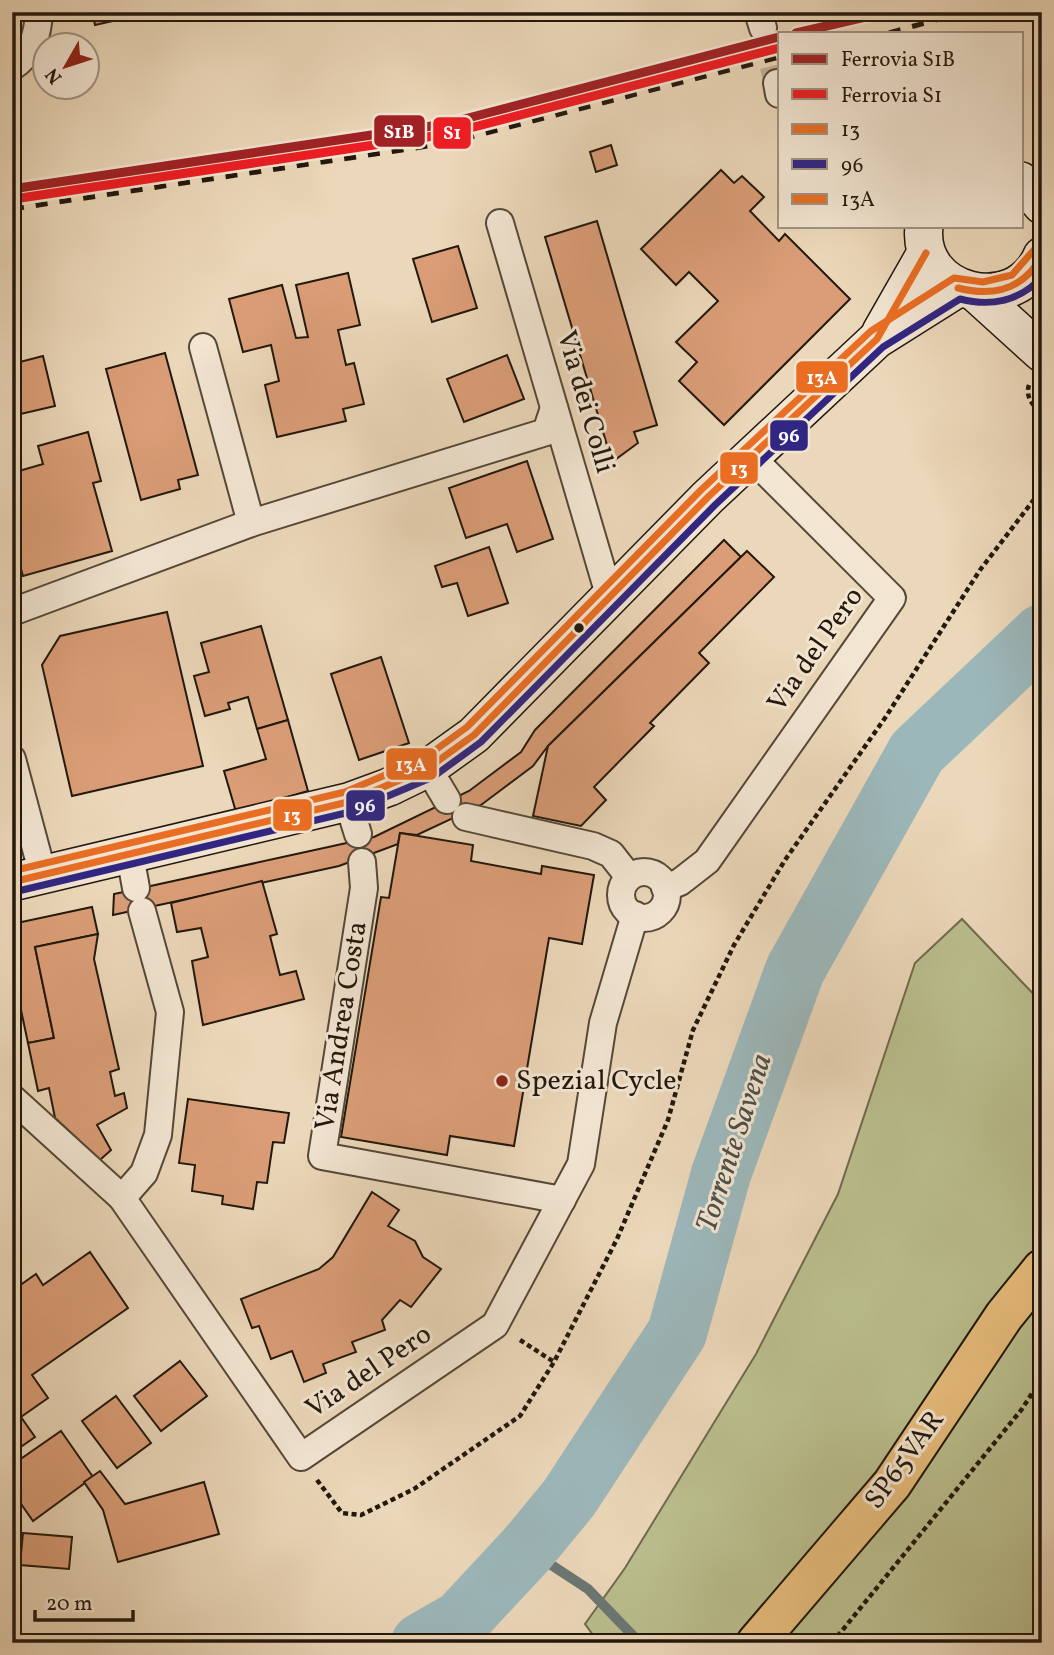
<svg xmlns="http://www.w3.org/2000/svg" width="1054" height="1655" font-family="Vollkorn,serif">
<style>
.green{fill:#babe8e;stroke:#6e6b4d;stroke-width:2}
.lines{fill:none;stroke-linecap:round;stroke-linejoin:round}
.stream{stroke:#6b7774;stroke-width:10}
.river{stroke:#9cb7ba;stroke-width:60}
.building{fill:#da9d77;stroke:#22180c;stroke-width:2}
.street-tunnel{stroke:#c3b196;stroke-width:26;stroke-dasharray:26 13;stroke-linecap:butt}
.street-casing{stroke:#544837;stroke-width:30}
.secondary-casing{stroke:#22180c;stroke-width:40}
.primary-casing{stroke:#22180c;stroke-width:42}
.path{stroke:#22180c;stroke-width:4.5;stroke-dasharray:5 3.5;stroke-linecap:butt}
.street{stroke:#f2e5d2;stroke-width:26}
.secondary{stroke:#f2e5d2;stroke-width:37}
.primary{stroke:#e6bc7c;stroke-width:38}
.rail{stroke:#22180c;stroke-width:5;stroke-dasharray:12 12;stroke-linecap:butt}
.bus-1-casing{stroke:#f2e5d2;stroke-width:12}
.bus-2-casing{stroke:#f2e5d2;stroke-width:12}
.bus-3-casing{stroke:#f2e5d2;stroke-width:12}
.bus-1{stroke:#e96e24;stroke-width:7}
.bus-2{stroke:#312783;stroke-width:7}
.bus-3{stroke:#e96e24;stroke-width:7}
.rail-1-casing{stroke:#f2e5d2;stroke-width:14}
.rail-2-casing{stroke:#f2e5d2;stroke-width:14}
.rail-1{stroke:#a02225;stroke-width:9}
.rail-2{stroke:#ed1d24;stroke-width:9}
.bus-dot{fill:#22180c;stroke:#f2e5d2;stroke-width:2.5}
.poi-dot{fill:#8f2418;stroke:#f2e5d2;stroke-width:2.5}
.labels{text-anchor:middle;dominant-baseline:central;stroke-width:6;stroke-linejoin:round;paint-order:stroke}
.street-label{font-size:28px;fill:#22180c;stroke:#f2e5d2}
.poi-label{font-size:28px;fill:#22180c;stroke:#f2e5d2;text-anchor:start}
.water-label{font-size:30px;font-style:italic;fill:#4d5049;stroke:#f2e5d2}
.line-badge{stroke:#f2e5d2;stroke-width:2.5}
.badge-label{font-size:19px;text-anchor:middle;font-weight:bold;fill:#fff}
</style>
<rect width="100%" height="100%" fill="#ebd7b9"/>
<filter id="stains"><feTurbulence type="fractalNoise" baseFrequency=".00286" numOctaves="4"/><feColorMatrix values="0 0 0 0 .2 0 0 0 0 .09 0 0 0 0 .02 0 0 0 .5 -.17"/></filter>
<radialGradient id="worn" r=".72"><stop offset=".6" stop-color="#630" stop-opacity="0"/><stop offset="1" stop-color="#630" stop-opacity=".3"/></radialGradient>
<polygon class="green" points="962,919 1042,1003 1042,1643 599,1643 585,1624 625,1568 756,1354 838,1194 915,963"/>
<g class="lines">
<polyline class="stream" points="527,1549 588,1589 640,1643"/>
<polyline class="river" points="421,1643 461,1620 527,1549 569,1498 677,1333 721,1174 795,970 917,752 1042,634"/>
</g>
<g class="building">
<polygon points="92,12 152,12 95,25"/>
<polygon points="611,145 617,165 596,172 590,152"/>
<polygon points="721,170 734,183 742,176 764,197 750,211 779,241 785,234 850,299 724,425 679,381 697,362 676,342 718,301 689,272 676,285 641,249"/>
<polygon points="597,221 657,425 634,432 638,443 612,462 545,237"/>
<polygon points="458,246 477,308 432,322 413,259"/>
<polygon points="348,273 360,325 338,330 346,365 354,363 364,404 343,409 346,421 277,437 265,385 279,381 271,345 243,352 229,299 282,285 296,338 308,337 296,285"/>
<polygon points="165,353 198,475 178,480 180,489 141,500 106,369"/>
<polygon points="507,355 524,399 464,422 447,379"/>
<polygon points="43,356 55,406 12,416 12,364"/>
<polygon points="88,432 101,481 93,483 112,551 23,576 12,538 12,473 43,464 38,446"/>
<polygon points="527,461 553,539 517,552 507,524 466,538 449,488"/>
<polygon points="724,540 741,557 548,746 533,766 481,805 417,835 400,833 398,844 339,866 113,915 114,894 374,837 469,791 521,752 535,730"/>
<polygon points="489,547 508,603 468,616 457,583 442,587 435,566"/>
<polygon points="747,551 774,577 699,653 709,663 650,723 654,726 594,787 606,800 581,826 533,816 548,746"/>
<polygon points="167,612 203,766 72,796 42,665 60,636"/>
<polygon points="261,626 288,720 257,729 248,697 228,703 230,709 205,716 194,676 209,672 201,643"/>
<polygon points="381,657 409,743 359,760 331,674"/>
<polygon points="288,720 308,791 236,812 224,771 266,759 257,729"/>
<polygon points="400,833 473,845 471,861 541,874 542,866 594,875 582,944 549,938 514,1146 450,1136 447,1155 341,1137 381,897 389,898"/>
<polygon points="262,881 277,934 270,936 280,975 296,971 304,999 203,1025 192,961 208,957 201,928 177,932 171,903"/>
<polygon points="92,907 98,934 35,947 54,1038 28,1043 18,996 12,998 12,924"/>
<polygon points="98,934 94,959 119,1069 110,1072 115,1096 124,1093 127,1108 97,1125 111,1150 100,1160 55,1118 49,1088 38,1091 28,1043 54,1038 35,947"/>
<polygon points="188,1099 289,1113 284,1143 273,1142 267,1183 257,1182 253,1209 222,1204 223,1196 192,1191 195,1165 179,1163"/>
<polygon points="372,1192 399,1210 388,1226 415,1241 423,1257 441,1269 411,1307 400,1300 382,1320 385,1330 352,1342 356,1352 323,1364 326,1373 304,1382 292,1351 271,1359 259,1326 252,1328 241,1299 319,1269 333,1257"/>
<polygon points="90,1252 128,1308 32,1375 48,1398 21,1417 35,1437 12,1453 12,1308 20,1303 12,1291 36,1274 43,1285"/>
<polygon points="180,1361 207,1396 161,1431 134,1396"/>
<polygon points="116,1396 151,1443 117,1468 82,1421"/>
<polygon points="61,1431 93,1477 33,1521 12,1491 12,1465"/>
<polygon points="100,1471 125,1504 204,1482 219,1534 118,1562 103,1510 84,1482"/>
<polygon points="23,1533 72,1537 69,1569 20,1565"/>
</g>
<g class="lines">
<polyline class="street-tunnel" points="763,28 777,83"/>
<defs>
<g id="street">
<polyline points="758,12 763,28"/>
<path d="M12,67C32,54 38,35 39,12"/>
<polyline points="777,83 779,94"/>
<polyline points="500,223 610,598"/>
<polyline points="203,347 251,523"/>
<polyline points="12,612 251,523 546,432 554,408"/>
<polyline points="12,759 43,875"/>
<polyline points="428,768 447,800"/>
<polyline points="348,802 358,834"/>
<polyline points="466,817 593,846 611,854 629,877"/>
<polyline points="130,855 136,888"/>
<polyline points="362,862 364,888 322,1156 562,1200"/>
<circle cx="644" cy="895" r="23"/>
<polyline points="665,888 680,882 707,861 892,598 751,457"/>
<polyline points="12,1098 122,1198 301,1457 495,1325 581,1164 603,1023 635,915"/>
<polyline points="122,1198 144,1173 158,1135 170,1012 142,911"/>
</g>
<g id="secondary">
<polyline points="1021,181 1042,205"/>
<path d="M924,226C916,294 1015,319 1042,256"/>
<polyline points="978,295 1042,353"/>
<polyline points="881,332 926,253"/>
<polyline points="12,882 348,802 389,787 428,768 474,735 708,497 877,339 958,288"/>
</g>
<polyline id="primary" points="756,1643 892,1484 1004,1316 1042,1269"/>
</defs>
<use href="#street" class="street-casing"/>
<use href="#secondary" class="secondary-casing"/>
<use href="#primary" class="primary-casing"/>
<g class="path">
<path d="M1029,385C1025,397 1033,406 1042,413"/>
<polyline points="520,1340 554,1362"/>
<polyline points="317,1480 342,1513 361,1515 414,1489 520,1416 554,1362 617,1239 668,1120 693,1030 734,945 785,860 885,718 980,570 1042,489"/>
<polyline points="832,1643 1022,1409 1042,1378"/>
</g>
<use href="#street" class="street"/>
<use href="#secondary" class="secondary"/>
<use href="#primary" class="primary"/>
<g class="rail">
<polyline points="889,33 964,12"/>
<polyline points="12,209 448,143 779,57"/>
</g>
<defs>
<g id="bus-1">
<path d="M958,288C993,297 1023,290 1042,256"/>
<polyline points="12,882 348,802 428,768 474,735 708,497 877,339 926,253"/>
</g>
<path id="bus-2" d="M14,892L350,812L433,777L481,742L715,505L883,347L960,299C991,307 1020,301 1042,277"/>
<polyline id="bus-3" points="12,871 345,792 423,759 467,727 701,490 871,331 954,278 983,282 1012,275 1033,251"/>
</defs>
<use href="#bus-1" class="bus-1-casing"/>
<use href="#bus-2" class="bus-2-casing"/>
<use href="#bus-3" class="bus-3-casing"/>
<use href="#bus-1" class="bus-1"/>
<use href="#bus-2" class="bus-2"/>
<use href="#bus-3" class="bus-3"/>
<defs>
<g id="rail-1">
<polyline points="796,33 887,12"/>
<polyline points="12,189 445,124 779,37"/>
</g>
<polyline id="rail-2" points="14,199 447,134 779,48"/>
</defs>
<use href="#rail-1" class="rail-1-casing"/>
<use href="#rail-2" class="rail-2-casing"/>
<use href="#rail-1" class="rail-1"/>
<use href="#rail-2" class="rail-2"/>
</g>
<circle class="bus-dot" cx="579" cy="628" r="6"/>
<circle class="poi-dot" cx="502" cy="1081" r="7"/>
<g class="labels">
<g class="street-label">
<text transform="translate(585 402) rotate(74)">Via dei Colli</text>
<text transform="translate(816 650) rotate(-55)">Via del Pero</text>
<text transform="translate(342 1026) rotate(-81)">Via Andrea Costa</text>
<text transform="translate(369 1372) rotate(-34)">Via del Pero</text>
<text transform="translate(905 1460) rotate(-54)">SP65VAR</text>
</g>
<g class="poi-label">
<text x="516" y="1081">Spezial Cycle</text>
</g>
<g class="water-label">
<text transform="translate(735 1143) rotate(-72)">Torrente Savena</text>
</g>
</g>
<g class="line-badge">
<rect x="373" y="114" width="53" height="34" rx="7" fill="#a02225"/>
<rect x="432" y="116" width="40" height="34" rx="7" fill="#ed1d24"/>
<rect x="795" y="360" width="54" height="34" rx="7" fill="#e96e24"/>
<rect x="769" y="419" width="40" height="33" rx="7" fill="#312783"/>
<rect x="719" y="451" width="40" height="34" rx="7" fill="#e96e24"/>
<rect x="385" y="747" width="53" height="34" rx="7" fill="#e96e24"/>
<rect x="345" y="789" width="41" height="33" rx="7" fill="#312783"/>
<rect x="272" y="798" width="41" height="34" rx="7" fill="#e96e24"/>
</g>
<g class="badge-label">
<text x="399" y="138">S1B</text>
<text x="452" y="139">S1</text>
<text x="822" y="384">13A</text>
<text x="789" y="442">96</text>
<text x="739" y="475">13</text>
<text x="411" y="771">13A</text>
<text x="365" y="812">96</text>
<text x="292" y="822">13</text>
</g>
<rect width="1054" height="1655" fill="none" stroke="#ebd7b9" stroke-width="42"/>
<rect x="14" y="14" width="1026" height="1627" fill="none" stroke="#22180c" stroke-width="3.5"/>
<rect x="21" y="21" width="1012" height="1613" fill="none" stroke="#22180c" stroke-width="2"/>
<rect x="778" y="32" width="245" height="196" fill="#f2e5d2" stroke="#9f9383" stroke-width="2"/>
<rect x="792" y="54" width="35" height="10" fill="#a02225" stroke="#9f9383" stroke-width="2"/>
<text x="841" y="66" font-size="21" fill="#22180c">Ferrovia S1B</text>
<rect x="792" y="89" width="35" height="10" fill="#ed1d24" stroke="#9f9383" stroke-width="2"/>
<text x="841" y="102" font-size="21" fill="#22180c">Ferrovia S1</text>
<rect x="792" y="124" width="35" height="10" fill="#e96e24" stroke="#9f9383" stroke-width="2"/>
<text x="841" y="136" font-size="21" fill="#22180c">13</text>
<rect x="792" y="159" width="35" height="10" fill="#312783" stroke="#9f9383" stroke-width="2"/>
<text x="841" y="172" font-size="21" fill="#22180c">96</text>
<rect x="792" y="194" width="35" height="10" fill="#e96e24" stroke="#9f9383" stroke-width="2"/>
<text x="841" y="206" font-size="21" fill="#22180c">13A</text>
<g transform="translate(66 66) rotate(231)"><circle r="33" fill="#f2e5d2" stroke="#9f9383" stroke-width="2"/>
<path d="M0-5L12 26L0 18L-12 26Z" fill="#8f2418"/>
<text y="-10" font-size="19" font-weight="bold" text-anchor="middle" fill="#22180c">N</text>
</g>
<path d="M35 1610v10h98v-10" fill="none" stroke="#22180c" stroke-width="3.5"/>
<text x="46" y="1610" font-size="21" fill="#22180c" stroke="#f2e5d2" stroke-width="5" paint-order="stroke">20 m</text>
<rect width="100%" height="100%" filter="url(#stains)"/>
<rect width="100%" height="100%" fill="url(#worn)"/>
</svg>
